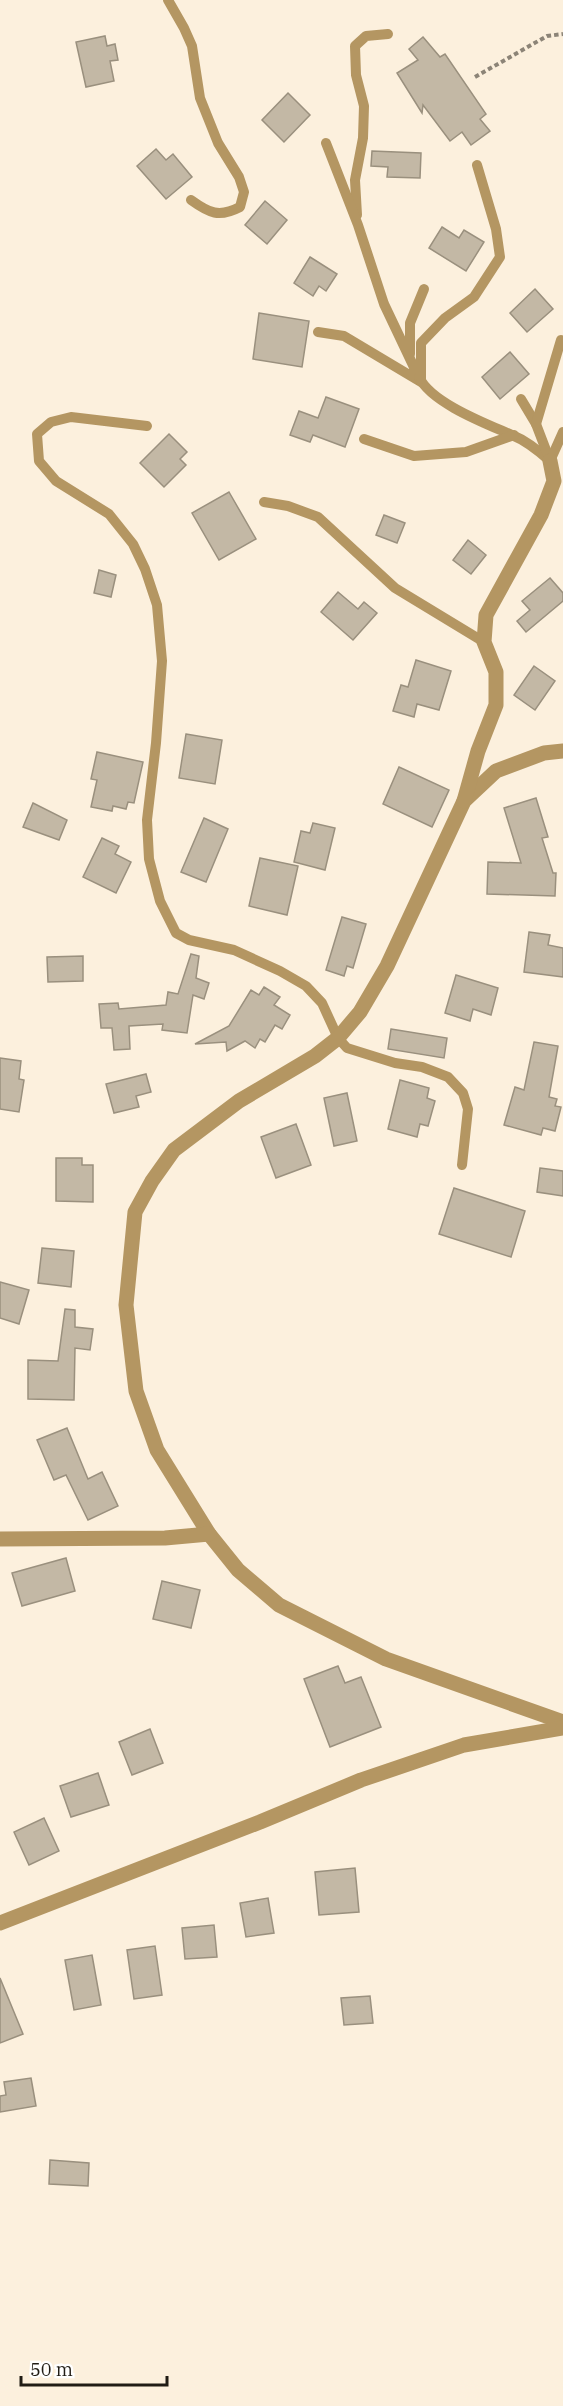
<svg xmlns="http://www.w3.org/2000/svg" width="563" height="2406" font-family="'IBM Plex Serif',serif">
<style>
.building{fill:#c3b8a5;stroke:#9a907e;stroke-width:1.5}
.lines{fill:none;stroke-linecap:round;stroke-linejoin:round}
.path{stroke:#8c8477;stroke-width:4;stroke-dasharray:4.5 3;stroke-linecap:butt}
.service{stroke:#b49662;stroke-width:10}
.minor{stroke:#b49662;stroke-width:15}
</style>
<rect width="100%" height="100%" fill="#fcf0dd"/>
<g class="building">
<polygon points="105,36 107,46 115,44 118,60 110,61 114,81 86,87 76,42"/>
<polygon points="423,37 440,57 445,54 486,114 480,119 490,131 471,145 462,132 450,141 423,105 422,113 397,73 418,60 409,49"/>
<polygon points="288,93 310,115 284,142 262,120"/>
<polygon points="156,149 166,160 173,154 192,177 166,199 137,166"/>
<polygon points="372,151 421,153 420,178 387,177 388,167 371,166"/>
<polygon points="265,201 287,220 267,244 245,225"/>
<polygon points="442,227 459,238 464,230 484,242 466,271 429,248"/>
<polygon points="310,257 337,274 326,291 319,286 313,296 294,283"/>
<polygon points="535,289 553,309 527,332 510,313"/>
<polygon points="259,313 309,321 302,367 253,359"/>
<polygon points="510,352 529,374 500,399 482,377"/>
<polygon points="326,397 359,409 345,447 313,435 310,442 290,435 299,411 318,418"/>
<polygon points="169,434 187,452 180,459 186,465 164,487 140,463"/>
<polygon points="229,492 256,539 219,560 192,513"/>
<polygon points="384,515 405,523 397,543 376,535"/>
<polygon points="468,540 486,555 471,574 453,560"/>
<polygon points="99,570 116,575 111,597 94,593"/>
<polygon points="550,578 563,593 563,601 526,632 517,621 530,610 522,601"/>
<polygon points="338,592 358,609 364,602 377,613 353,640 321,612"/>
<polygon points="416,660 451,671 439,710 417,704 414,717 393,711 401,685 408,687"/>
<polygon points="534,666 555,681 535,710 514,695"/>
<polygon points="186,734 222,740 215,784 179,778"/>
<polygon points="97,752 143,762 134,803 128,802 126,809 113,806 112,811 91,807 97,780 91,779"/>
<polygon points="399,767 449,790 432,827 383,804"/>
<polygon points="536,798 548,837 542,838 553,873 556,873 555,896 487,894 488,862 521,863 504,808"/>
<polygon points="33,803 67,820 59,840 23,827"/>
<polygon points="204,818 228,829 206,882 181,872"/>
<polygon points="313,823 335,828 325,870 294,862 301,831 310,833"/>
<polygon points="102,838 119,846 115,854 131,862 116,893 83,877"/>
<polygon points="260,858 298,866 287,915 249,906"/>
<polygon points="342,917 366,924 353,968 347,966 344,976 326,970"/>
<polygon points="529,932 550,935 548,945 563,948 563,977 524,972"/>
<polygon points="191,954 199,956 196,978 209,983 204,999 193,995 187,1033 162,1030 163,1024 129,1026 130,1049 114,1050 112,1028 101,1028 99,1004 118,1003 119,1009 166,1005 168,992 178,994"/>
<polygon points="83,956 83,981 48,982 47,957"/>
<polygon points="456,975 498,988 491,1015 473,1009 470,1021 445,1013"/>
<polygon points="264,987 280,997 274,1005 290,1015 282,1029 275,1025 265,1042 260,1039 255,1048 245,1041 227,1051 226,1042 195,1044 229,1026 251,990 259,995"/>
<polygon points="391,1029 447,1038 444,1058 388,1049"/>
<polygon points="534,1042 558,1046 549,1097 557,1099 555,1106 561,1107 555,1131 543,1128 541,1135 504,1125 515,1087 524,1090"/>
<polygon points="0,1058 21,1061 19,1079 24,1080 19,1112 0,1109"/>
<polygon points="146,1074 151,1092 136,1096 139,1107 114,1113 106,1084"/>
<polygon points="400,1080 429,1088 427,1098 435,1101 428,1126 420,1124 417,1137 388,1129"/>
<polygon points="347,1093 357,1141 334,1146 324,1098"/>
<polygon points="296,1124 311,1165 276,1178 261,1137"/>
<polygon points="56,1158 82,1158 82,1165 93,1165 93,1202 56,1201"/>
<polygon points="540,1168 563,1171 563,1196 537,1192"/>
<polygon points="454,1188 525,1211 511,1257 439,1234"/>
<polygon points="42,1248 74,1251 71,1287 38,1283"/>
<polygon points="0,1282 29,1290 19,1324 0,1318"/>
<polygon points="65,1309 75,1310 75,1327 93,1329 90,1350 75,1348 74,1400 28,1399 28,1360 58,1361"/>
<polygon points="67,1428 88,1479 102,1472 118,1506 88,1520 66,1475 54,1480 37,1440"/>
<polygon points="66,1558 75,1591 22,1606 12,1573"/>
<polygon points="162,1581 200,1590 191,1628 153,1619"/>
<polygon points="338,1666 345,1683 361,1677 381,1727 330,1747 304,1679"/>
<polygon points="150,1729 163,1763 132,1775 119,1742"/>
<polygon points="98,1773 109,1805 71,1817 60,1786"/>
<polygon points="44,1818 59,1851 29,1865 14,1832"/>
<polygon points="355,1868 359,1912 319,1915 315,1872"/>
<polygon points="268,1898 274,1933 246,1937 240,1903"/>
<polygon points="214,1925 217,1957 185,1959 182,1928"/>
<polygon points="155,1946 162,1995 134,1999 127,1950"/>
<polygon points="92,1955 101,2005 74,2010 65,1960"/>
<polygon points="0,1978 23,2034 0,2043"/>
<polygon points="370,1996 373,2023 344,2025 341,1998"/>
<polygon points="31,2078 36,2106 0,2112 0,2096 6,2095 4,2082"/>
<polygon points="50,2160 89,2163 88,2186 49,2184"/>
</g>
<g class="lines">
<polyline class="path" points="475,77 547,36 563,34"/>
<g class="service">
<path d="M168,0L184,28L192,46L200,98L218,143L239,177L244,192L240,207C219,218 209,213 191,200"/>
<polyline points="357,215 355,180 363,138 364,106 356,75 355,46 366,36 388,34"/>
<polyline points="318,332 344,336 421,382 384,304 358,225 326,143"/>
<polyline points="410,354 410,323 424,289"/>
<path d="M419,377C431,403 487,424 512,435C527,441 539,451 550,461"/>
<polyline points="421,379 421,343 445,318 474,297 500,257 496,229 477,165"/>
<polyline points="521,399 536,424 549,458"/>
<polyline points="536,424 561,340"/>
<polyline points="147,426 71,417 51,422 37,434 39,461 56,481 109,514 133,544 145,569 157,605 162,661 156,743 147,820 149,859 160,901 176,933 189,940 234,950 280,971 306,986 322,1003 338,1038 347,1048 395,1063 422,1067 448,1077 463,1093 468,1109 462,1165"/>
<polyline points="364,439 414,456 466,452 514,435"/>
<polyline points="550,461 563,432"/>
<polyline points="264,502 288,506 318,517 395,588 484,642"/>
</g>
<g class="minor">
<polyline points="563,751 544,753 496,771 464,801 387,966 360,1012 338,1038 315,1056 239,1101 174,1150 152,1181 135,1212 126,1305 136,1391 157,1450 209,1534 238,1570 279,1605 386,1659 563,1722"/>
<polyline points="464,801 478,751 496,705 496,672 484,642 486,615 541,515 554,481 550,461"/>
<polyline points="0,1539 165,1538 209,1534"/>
<polyline points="0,1923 260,1822 361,1780 464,1745 563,1728"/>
</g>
</g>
<path d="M21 2376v9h146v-9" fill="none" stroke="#201c15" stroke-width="3"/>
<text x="30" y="2376" font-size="18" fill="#201c15" stroke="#ffffff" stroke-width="4.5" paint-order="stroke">50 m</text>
</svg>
